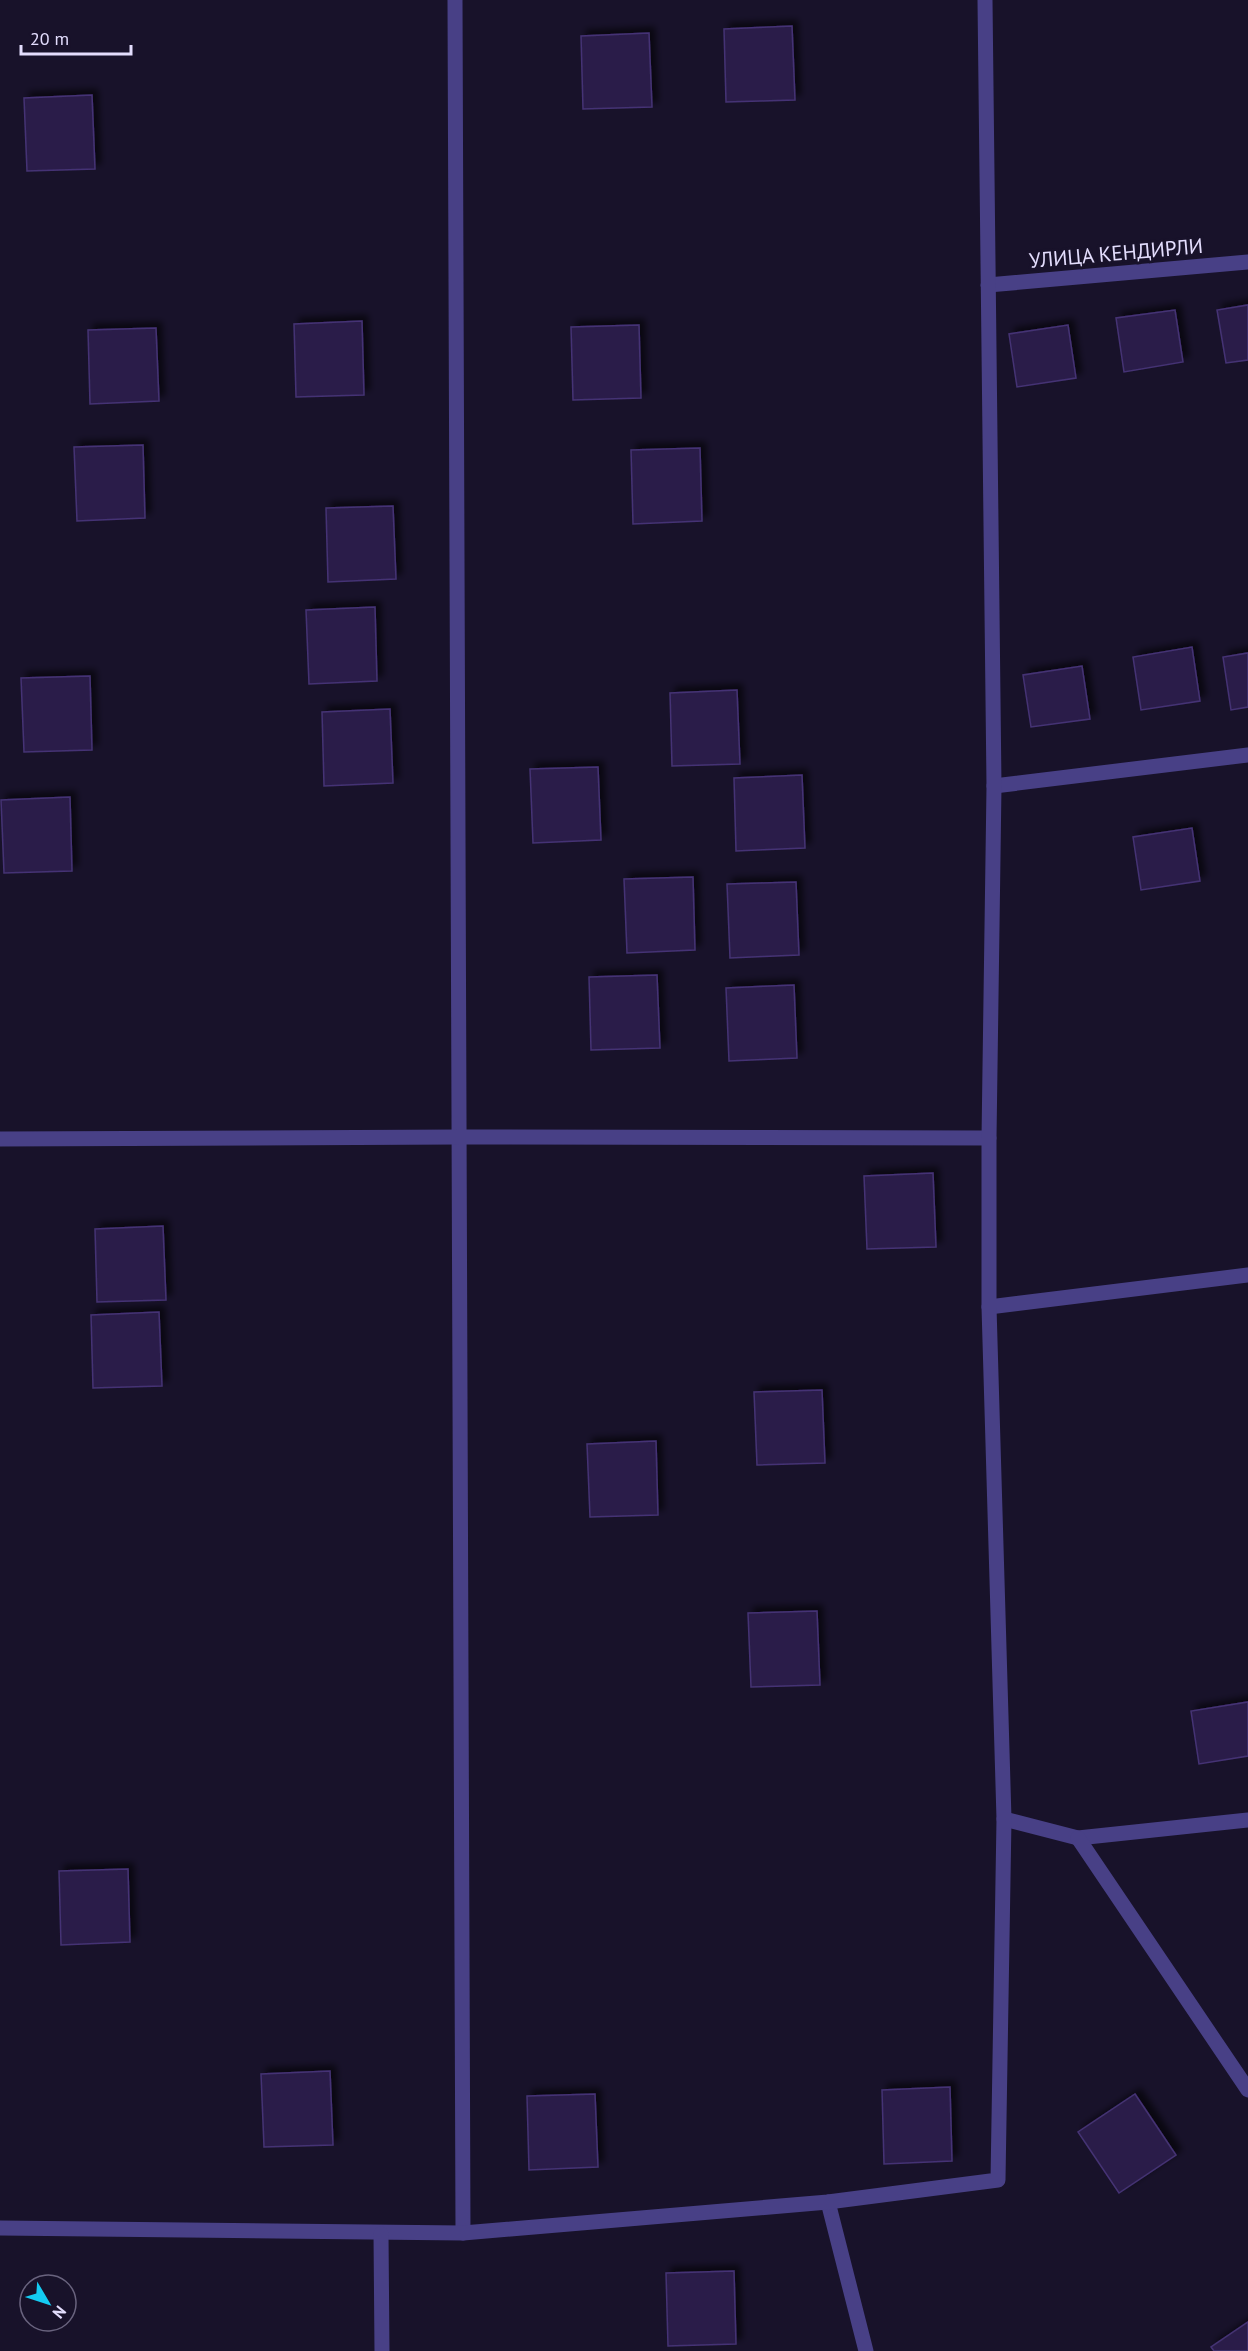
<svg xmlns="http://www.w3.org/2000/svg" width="1248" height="2351" font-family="'PT Sans',sans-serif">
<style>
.building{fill:#2b1f4a;stroke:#453374;stroke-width:1.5;filter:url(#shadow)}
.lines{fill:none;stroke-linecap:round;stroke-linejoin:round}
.street{stroke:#484086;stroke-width:15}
.labels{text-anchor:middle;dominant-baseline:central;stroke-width:6;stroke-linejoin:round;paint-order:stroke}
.street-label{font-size:21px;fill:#e3ddfd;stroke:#18122a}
</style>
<defs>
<filter id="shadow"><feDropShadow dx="5.5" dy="-5.5" stdDeviation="3" flood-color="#0009"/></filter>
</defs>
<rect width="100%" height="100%" fill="#18122a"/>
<g class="building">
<polygon points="792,26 795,100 726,102 724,29"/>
<polygon points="649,33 652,107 583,109 581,36"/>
<polygon points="92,95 95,169 27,171 24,98"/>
<polygon points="1248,305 1248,360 1226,363 1217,310"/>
<polygon points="1175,310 1183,362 1124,372 1116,318"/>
<polygon points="362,321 364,395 296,397 294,324"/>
<polygon points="639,325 641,398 573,400 571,327"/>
<polygon points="1068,325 1076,378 1017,387 1009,334"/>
<polygon points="156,328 159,401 90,404 88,330"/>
<polygon points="143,445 145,518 77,521 74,447"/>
<polygon points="700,448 702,521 633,524 631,450"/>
<polygon points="393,506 396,579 328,582 326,508"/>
<polygon points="375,607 377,681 309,684 306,610"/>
<polygon points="1192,647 1200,701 1141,710 1133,657"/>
<polygon points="1248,653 1248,707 1231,710 1223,657"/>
<polygon points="1082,666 1090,719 1031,727 1023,675"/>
<polygon points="90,676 92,750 24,752 21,678"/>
<polygon points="737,690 740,764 672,766 670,693"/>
<polygon points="390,709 393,783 324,786 322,712"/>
<polygon points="598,767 601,840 533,843 530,769"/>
<polygon points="802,775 805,848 736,851 734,778"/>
<polygon points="70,797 72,871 4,873 1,800"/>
<polygon points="1192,828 1200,881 1141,890 1133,837"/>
<polygon points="693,877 695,950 627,953 624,879"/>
<polygon points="796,882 799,955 730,958 727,884"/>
<polygon points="657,975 660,1048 591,1050 589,977"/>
<polygon points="794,985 797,1058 729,1061 726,988"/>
<polygon points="933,1173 936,1247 867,1249 864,1176"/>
<polygon points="163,1226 166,1300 97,1302 95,1229"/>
<polygon points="159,1312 162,1386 93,1388 91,1315"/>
<polygon points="822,1390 825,1463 757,1465 754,1392"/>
<polygon points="656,1441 658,1515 590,1517 587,1444"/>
<polygon points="817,1611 820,1685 751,1687 748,1613"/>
<polygon points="1248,1702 1248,1756 1199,1764 1191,1711"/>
<polygon points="128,1869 130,1942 61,1945 59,1871"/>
<polygon points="330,2071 333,2145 264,2147 261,2074"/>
<polygon points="950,2087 952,2161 884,2164 882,2090"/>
<polygon points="595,2094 598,2167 529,2170 527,2096"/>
<polygon points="1135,2094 1176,2155 1119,2193 1078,2132"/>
<polygon points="734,2271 736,2344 668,2346 666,2273"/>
<polygon points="1248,2322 1248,2351 1214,2351 1211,2347"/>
</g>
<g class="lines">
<g class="street">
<polyline points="455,0 463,2233"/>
<polyline points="988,285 1248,262"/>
<polyline points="994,786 1248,755"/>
<polyline points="0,1139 459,1137 989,1138"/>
<polyline points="989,1307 1248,1275"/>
<polyline points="1004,1819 1078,1838 1248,1820"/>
<polyline points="1078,1838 1248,2090"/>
<polyline points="828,2202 866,2351"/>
<polyline points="0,2228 463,2233 828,2202 998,2180 1004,1819 989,1307 989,1138 994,786 985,0"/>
<polyline points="381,2234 382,2351"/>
</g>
</g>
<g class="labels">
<g class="street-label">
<text transform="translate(1116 253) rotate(-5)">УЛИЦА КЕНДИРЛИ</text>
</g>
</g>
<g transform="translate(48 2303) rotate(129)"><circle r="28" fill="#18122a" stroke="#69637e" stroke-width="1.5"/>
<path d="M0-4.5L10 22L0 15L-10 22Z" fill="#14ccf2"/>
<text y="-9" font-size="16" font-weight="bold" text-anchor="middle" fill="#e3ddfd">N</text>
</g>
<path d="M21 45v9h110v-9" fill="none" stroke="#e3ddfd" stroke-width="3"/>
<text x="30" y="45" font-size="18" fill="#e3ddfd" stroke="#18122a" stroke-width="4.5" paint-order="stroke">20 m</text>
</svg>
